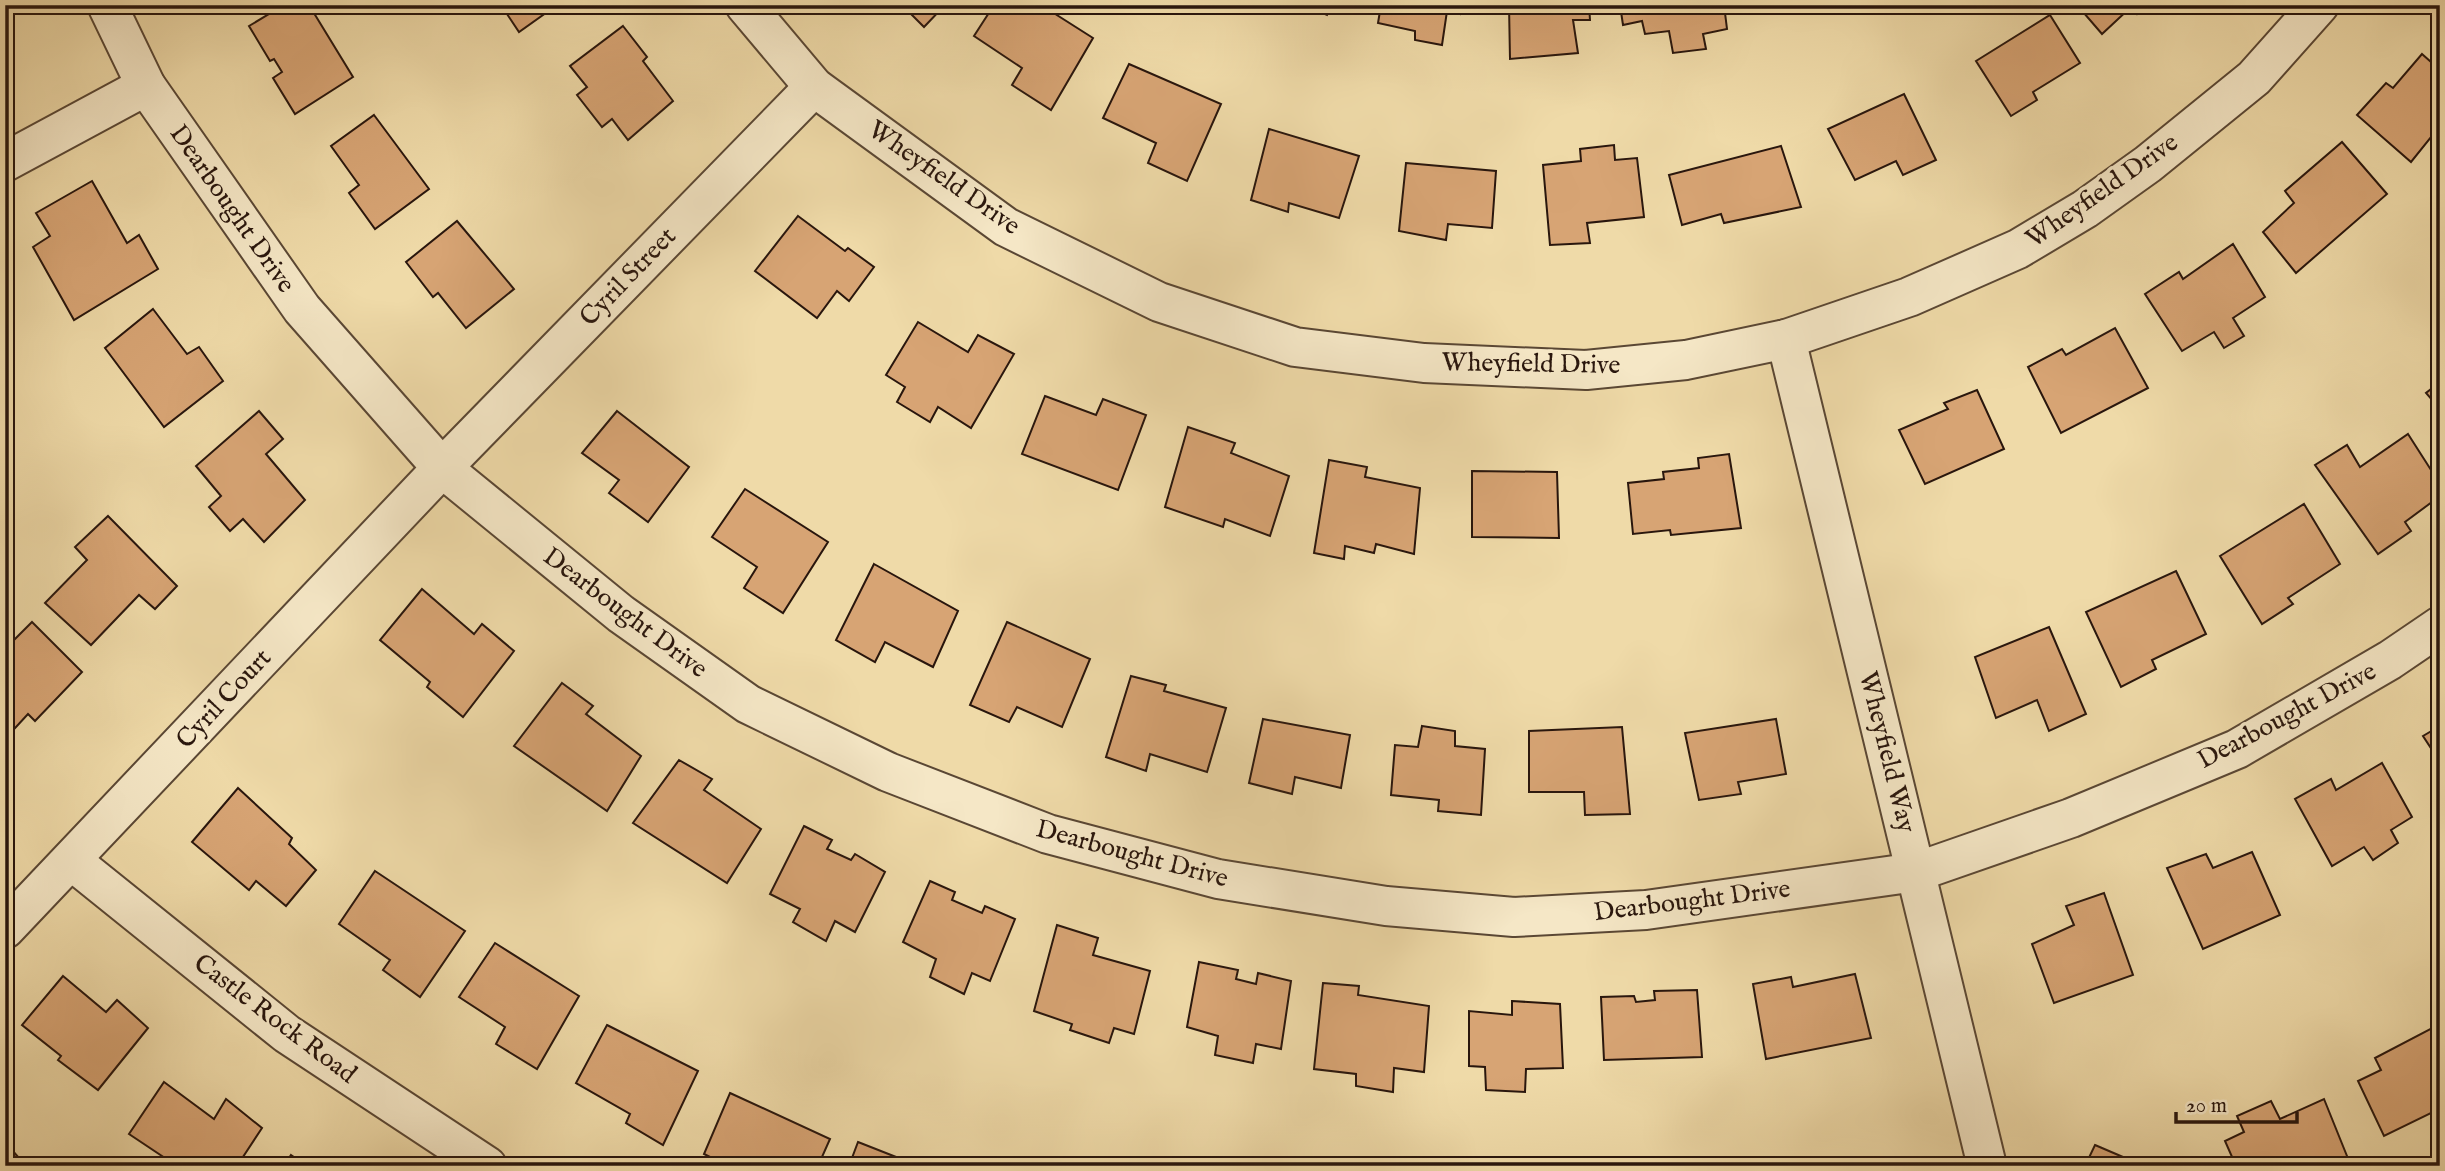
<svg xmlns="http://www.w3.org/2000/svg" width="2445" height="1171" font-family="'IM FELL English',serif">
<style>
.building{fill:#d7a474;stroke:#29160d;stroke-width:2}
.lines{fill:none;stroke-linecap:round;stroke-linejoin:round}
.street-casing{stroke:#5a4734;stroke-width:42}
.street{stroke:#f5e7c6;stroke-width:38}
.labels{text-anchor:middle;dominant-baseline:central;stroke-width:7;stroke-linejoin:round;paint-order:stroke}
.street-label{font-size:26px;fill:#29160d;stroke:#f5e7c6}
</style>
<rect width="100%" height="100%" fill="#efdaa8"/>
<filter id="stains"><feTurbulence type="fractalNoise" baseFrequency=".00286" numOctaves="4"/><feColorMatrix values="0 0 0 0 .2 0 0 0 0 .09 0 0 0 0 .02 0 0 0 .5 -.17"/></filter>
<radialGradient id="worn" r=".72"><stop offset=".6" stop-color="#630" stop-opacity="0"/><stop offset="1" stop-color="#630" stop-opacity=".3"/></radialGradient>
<g class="building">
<polygon points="284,5 309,5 353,77 295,114 273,78 282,72 274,59 270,61 249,26"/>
<polygon points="501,5 557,5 519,32"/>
<polygon points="902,5 945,5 924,27"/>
<polygon points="994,5 1041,5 1093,38 1051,110 1012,85 1022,68 974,36"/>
<polygon points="1304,5 1331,5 1327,15"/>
<polygon points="1381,5 1461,5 1460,14 1447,11 1442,45 1415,40 1415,31 1378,23"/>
<polygon points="1509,5 1589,5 1590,20 1573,20 1578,53 1510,59"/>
<polygon points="1620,5 1724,5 1727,29 1703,34 1706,49 1673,53 1669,31 1645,34 1642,21 1623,25"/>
<polygon points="2077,5 2146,5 2137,14 2131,7 2102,34"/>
<polygon points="2050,15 2080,63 2033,92 2037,100 2011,116 1976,61"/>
<polygon points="623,26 647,57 643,61 673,101 628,140 612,119 602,127 577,95 587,87 570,66"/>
<polygon points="2422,54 2440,70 2440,126 2411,162 2357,115 2386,83 2393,88"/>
<polygon points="1129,64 1221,104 1187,181 1148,163 1156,143 1103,118"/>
<polygon points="1904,94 1936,160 1903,175 1896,161 1855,180 1828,129"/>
<polygon points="374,115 429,189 375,229 349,193 359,185 331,146"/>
<polygon points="1269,129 1359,156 1339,218 1289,203 1288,212 1251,200"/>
<polygon points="2342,142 2387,194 2296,273 2263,232 2294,203 2285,191"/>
<polygon points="1614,145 1615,160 1637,158 1644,217 1587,223 1590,243 1550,245 1543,165 1581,161 1580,149"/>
<polygon points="1781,146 1801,207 1724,223 1721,214 1682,225 1669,175"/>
<polygon points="1406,163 1496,171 1492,228 1448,224 1446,240 1399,231"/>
<polygon points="92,181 127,243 139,235 158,269 74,320 33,247 50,236 36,213"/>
<polygon points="798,216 845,251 848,248 874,267 849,301 837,291 817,318 755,271"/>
<polygon points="457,221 514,289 466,328 438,293 433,297 406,262"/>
<polygon points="2233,244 2265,297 2233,318 2244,336 2224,348 2214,332 2182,351 2145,294 2179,272 2183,279"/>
<polygon points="153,309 187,354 199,347 223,381 164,427 105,348"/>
<polygon points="918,322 968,352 978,335 1014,354 971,428 938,407 930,422 897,402 905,387 886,375"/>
<polygon points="2115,328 2148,388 2061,433 2028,367 2062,349 2066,355"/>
<polygon points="2440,382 2440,409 2426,393"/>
<polygon points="1977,390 2004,449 1925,484 1899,430 1948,409 1944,403"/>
<polygon points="1045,396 1096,415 1103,399 1146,415 1118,490 1022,454"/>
<polygon points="259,411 283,439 266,454 305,500 264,542 243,519 230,531 209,507 221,496 196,466"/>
<polygon points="617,411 689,467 648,522 609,493 619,480 582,453"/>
<polygon points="1188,427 1235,443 1231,453 1289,476 1270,536 1225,519 1223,527 1165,507"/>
<polygon points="2408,434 2440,484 2440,496 2405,522 2411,531 2378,554 2315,465 2347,445 2360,467"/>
<polygon points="1729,454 1741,528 1671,535 1670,530 1633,534 1628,483 1664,479 1663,472 1699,468 1698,458"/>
<polygon points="1329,460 1367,467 1365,477 1420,488 1414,554 1376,544 1374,553 1345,546 1344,559 1314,553"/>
<polygon points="1472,471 1557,472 1559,538 1472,537"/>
<polygon points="745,489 828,542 783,613 744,588 757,567 712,537"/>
<polygon points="2304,504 2340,564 2288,598 2293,604 2262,624 2220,556"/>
<polygon points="108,516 177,586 155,609 139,595 91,645 45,603 87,560 75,547"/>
<polygon points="874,564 958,611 933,667 885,642 875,662 836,640"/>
<polygon points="2176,571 2206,634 2152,660 2156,669 2121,687 2086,612"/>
<polygon points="422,589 474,634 482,624 514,651 463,717 427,687 430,682 380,640"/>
<polygon points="32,622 82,672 35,721 28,714 5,739 5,649"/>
<polygon points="1007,622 1090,659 1062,727 1017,707 1009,722 970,705"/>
<polygon points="2049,627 2086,714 2049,731 2037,700 1996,718 1975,657"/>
<polygon points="1131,676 1166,685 1164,691 1226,708 1207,772 1150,754 1146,771 1106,757"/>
<polygon points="562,683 593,706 586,714 641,756 607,811 514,746"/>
<polygon points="1263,719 1350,735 1341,788 1295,777 1292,794 1249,783"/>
<polygon points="1776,719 1786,774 1738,782 1741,794 1699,800 1685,733"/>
<polygon points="1422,726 1455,731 1455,746 1485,749 1481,815 1438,811 1439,800 1391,795 1395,745 1418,747"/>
<polygon points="2440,726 2440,762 2423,736"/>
<polygon points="1622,727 1630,814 1585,815 1584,792 1529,792 1529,731"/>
<polygon points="679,760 712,779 704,790 761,829 727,883 633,823"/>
<polygon points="2382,763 2412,817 2391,830 2398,843 2373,860 2364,847 2332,866 2295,799 2331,779 2336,790"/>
<polygon points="238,788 292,838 289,844 316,870 286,906 256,881 249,890 192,842"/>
<polygon points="804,826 832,840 827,849 851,860 855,854 885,872 855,932 835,921 826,941 793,922 800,909 770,894"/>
<polygon points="2252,852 2280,915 2203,949 2167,868 2206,854 2213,868"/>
<polygon points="375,871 465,931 420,997 383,970 390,960 339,924"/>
<polygon points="930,881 955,892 952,900 982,913 985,906 1015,919 990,981 972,973 964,994 930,977 936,959 903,942"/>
<polygon points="2104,893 2133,975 2054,1003 2032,944 2074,925 2066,906"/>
<polygon points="1057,925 1098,938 1093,955 1150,971 1134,1034 1114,1028 1109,1043 1070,1030 1072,1024 1034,1011"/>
<polygon points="495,943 579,996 537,1069 496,1044 505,1027 459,997"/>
<polygon points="1199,962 1238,970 1236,979 1256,984 1258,973 1291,981 1281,1049 1256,1044 1253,1063 1215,1055 1218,1036 1187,1027"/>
<polygon points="1855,974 1871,1038 1766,1059 1753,984 1791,977 1793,987"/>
<polygon points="63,976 106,1012 117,1000 148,1028 98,1090 58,1060 61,1056 22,1025"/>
<polygon points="1323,983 1359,986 1358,995 1429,1006 1424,1072 1394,1068 1393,1092 1356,1086 1356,1074 1314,1069"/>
<polygon points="1697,990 1702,1057 1604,1060 1601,997 1634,996 1636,1002 1655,1000 1654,991"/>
<polygon points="1512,1001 1560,1004 1563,1068 1526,1069 1525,1092 1486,1090 1485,1067 1469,1066 1469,1011 1512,1015"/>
<polygon points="607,1025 698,1071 663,1145 626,1123 630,1114 576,1083"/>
<polygon points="2436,1026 2440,1034 2440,1111 2439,1109 2384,1136 2358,1081 2381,1070 2375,1058"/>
<polygon points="164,1082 214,1119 226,1099 262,1128 237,1166 177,1166 129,1134"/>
<polygon points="730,1093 830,1139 818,1166 728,1166 704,1154"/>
<polygon points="2324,1099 2351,1166 2236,1166 2225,1141 2244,1132 2237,1116 2271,1101 2280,1119"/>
<polygon points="5,1142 26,1166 5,1166"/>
<polygon points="858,1142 919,1166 849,1166"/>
<polygon points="2095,1145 2144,1166 2085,1166"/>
<polygon points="291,1155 307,1166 284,1166"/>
</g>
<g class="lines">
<defs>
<g id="street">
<polyline points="107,5 146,86 302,309 442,468 621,614 748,704 888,772 1048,834 1218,879 1386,906 1514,917 1646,910 1916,872 2071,818 2237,749 2390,660 2440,626"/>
<polyline points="745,5 814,87 1006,227 1159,302 1295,347 1424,363 1586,370 1686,360 1786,339 1909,297 2018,249 2085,209 2148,164 2254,78 2319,5"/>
<polyline points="5,162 146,86"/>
<polyline points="1786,339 1987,1166"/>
<polyline points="72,861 287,1034 487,1166"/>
<polyline points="5,929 442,468 814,87"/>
</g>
</defs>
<use href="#street" class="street-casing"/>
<use href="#street" class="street"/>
</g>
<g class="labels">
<g class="street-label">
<text transform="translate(944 178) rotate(35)">Wheyfield Drive</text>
<text transform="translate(2102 191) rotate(-35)">Wheyfield Drive</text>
<text transform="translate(232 209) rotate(55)">Dearbought Drive</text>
<text transform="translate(628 277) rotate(-46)">Cyril Street</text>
<text transform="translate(1531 364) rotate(1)">Wheyfield Drive</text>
<text transform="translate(625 613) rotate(37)">Dearbought Drive</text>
<text transform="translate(224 699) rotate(-47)">Cyril Court</text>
<text transform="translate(2287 716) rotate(-28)">Dearbought Drive</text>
<text transform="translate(1887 752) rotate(76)">Wheyfield Way</text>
<text transform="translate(1132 854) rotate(15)">Dearbought Drive</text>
<text transform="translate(1692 901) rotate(-7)">Dearbought Drive</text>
<text transform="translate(275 1019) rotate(37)">Castle Rock Road</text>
</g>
</g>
<rect width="2445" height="1171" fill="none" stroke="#efdaa8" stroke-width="28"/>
<rect x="7" y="7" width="2431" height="1157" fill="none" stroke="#29160d" stroke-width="3.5"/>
<rect x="14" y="14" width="2417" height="1143" fill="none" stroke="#29160d" stroke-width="2"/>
<path d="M2176 1112v10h121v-10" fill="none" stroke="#29160d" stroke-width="3.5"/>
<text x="2186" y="1112" font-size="21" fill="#29160d" stroke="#f5e7c6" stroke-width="5" paint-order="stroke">20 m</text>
<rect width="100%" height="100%" filter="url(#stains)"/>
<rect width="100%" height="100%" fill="url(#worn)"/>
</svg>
